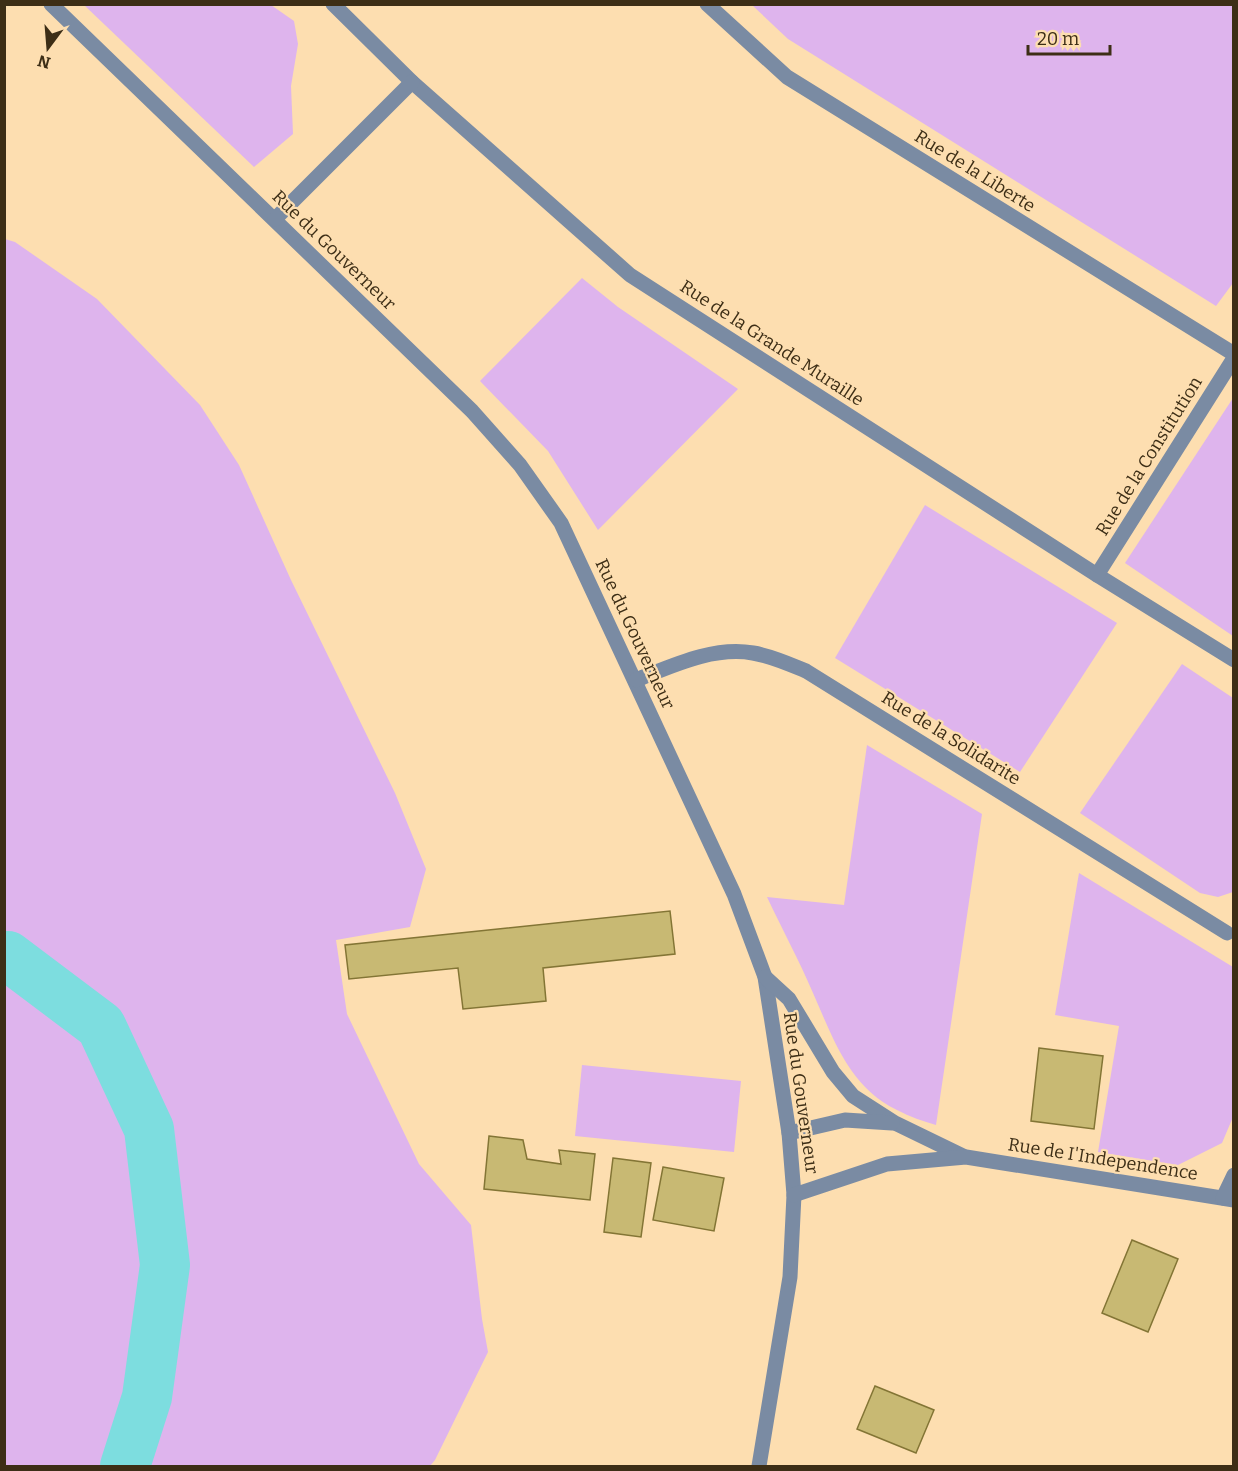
<svg xmlns="http://www.w3.org/2000/svg" width="1238" height="1471" font-family="Bitter,serif">
<style>
.green{fill:#deb4ed}
.lines{fill:none;stroke-linecap:round;stroke-linejoin:round}
.river{stroke:#7ddddf;stroke-width:50}
.building{fill:#c8b973;stroke:#837535;stroke-width:1.5}
.minor{stroke:#7a8ba3;stroke-width:15}
.labels{text-anchor:middle;dominant-baseline:central;stroke-width:4.5;stroke-linejoin:round;paint-order:stroke}
.street-label{font-size:18px;fill:#3d2e16;stroke:#fddeb0}
</style>
<rect width="100%" height="100%" fill="#fddeb0"/>
<g class="green">
<polygon points="84,5 271,5 294,21 298,44 291,86 293,134 254,167"/>
<polygon points="752,5 1233,5 1233,283 1216,306 788,39"/>
<polygon points="5,239 15,242 97,299 200,405 239,465 291,580 395,793 426,869 410,927 336,940 347,1014 419,1164 471,1225 482,1319 488,1352 435,1460 430,1466 5,1466"/>
<polygon points="582,278 618,307 738,389 598,530 548,451 480,381"/>
<polygon points="1233,398 1233,636 1125,563"/>
<polygon points="925,505 1117,623 1020,772 835,658"/>
<polygon points="1182,664 1233,698 1233,892 1218,897 1200,893 1080,813"/>
<path d="M867,745L982,814L936,1125C923,1121 910,1117 897,1110C849,1087 833,1038 813,993C799,960 782,929 767,897L844,905Z"/>
<polygon points="1079,873 1233,967 1233,1117 1222,1143 1178,1165 1098,1152 1119,1026 1055,1015"/>
<polygon points="582,1065 741,1081 734,1152 575,1136"/>
</g>
<g class="lines">
<polyline class="river" points="4,956 8,956 101,1026 149,1129 165,1265 147,1397 125,1466"/>
</g>
<g class="building">
<polygon points="670,911 675,954 543,968 546,1001 463,1009 458,968 349,979 345,945"/>
<polygon points="1039,1048 1103,1056 1094,1129 1031,1121"/>
<polygon points="489,1136 523,1140 527,1159 561,1164 559,1150 595,1154 590,1200 484,1189"/>
<polygon points="613,1158 651,1163 641,1237 604,1232"/>
<polygon points="663,1167 724,1178 714,1231 653,1220"/>
<polygon points="1132,1240 1178,1259 1148,1332 1102,1313"/>
<polygon points="875,1386 934,1410 916,1453 857,1429"/>
</g>
<g class="lines">
<g class="minor">
<polyline points="51,4 472,411 520,465 561,523 734,894 765,977 789,1133 794,1195 790,1277 759,1466"/>
<polyline points="333,4 412,82 630,275 1097,575 1234,660"/>
<polyline points="707,4 787,77 1234,354"/>
<polyline points="275,219 412,82"/>
<polyline points="1097,575 1234,358"/>
<path d="M636,680C672,666 713,646 753,653C772,656 789,664 806,671L1227,933"/>
<polyline points="765,977 789,999 833,1072 853,1096 895,1123 963,1156"/>
<polyline points="789,1133 845,1120 892,1123"/>
<polyline points="794,1195 887,1164 966,1157 1234,1200"/>
<polyline points="1223,1198 1234,1175"/>
</g>
</g>
<g class="labels">
<g class="street-label">
<text transform="translate(975 171) rotate(32)">Rue de la Liberte</text>
<text transform="translate(334 250) rotate(44)">Rue du Gouverneur</text>
<text transform="translate(772 343) rotate(33)">Rue de la Grande Muraille</text>
<text transform="translate(1149 456) rotate(-58)">Rue de la Constitution</text>
<text transform="translate(635 634) rotate(65)">Rue du Gouverneur</text>
<text transform="translate(951 738) rotate(32)">Rue de la Solidarite</text>
<text transform="translate(801 1093) rotate(82)">Rue du Gouverneur</text>
<text transform="translate(1103 1159) rotate(9)">Rue de I'Independence</text>
</g>
</g>
<rect width="1238" height="1471" fill="none" stroke="#3d2e16" stroke-width="12"/>
<g transform="translate(48 48) rotate(196)" stroke="#fddeb0" stroke-width="4.5" paint-order="stroke">
<path d="M0-4.5L10 22L0 15L-10 22Z" fill="#3d2e16"/>
<text y="-9" font-size="16" font-weight="bold" text-anchor="middle" fill="#3d2e16">N</text>
</g>
<path d="M1028 45v9h82v-9" fill="none" stroke="#3d2e16" stroke-width="3"/>
<text x="1037" y="45" font-size="18" fill="#3d2e16" stroke="#fddeb0" stroke-width="4.5" paint-order="stroke">20 m</text>
</svg>
